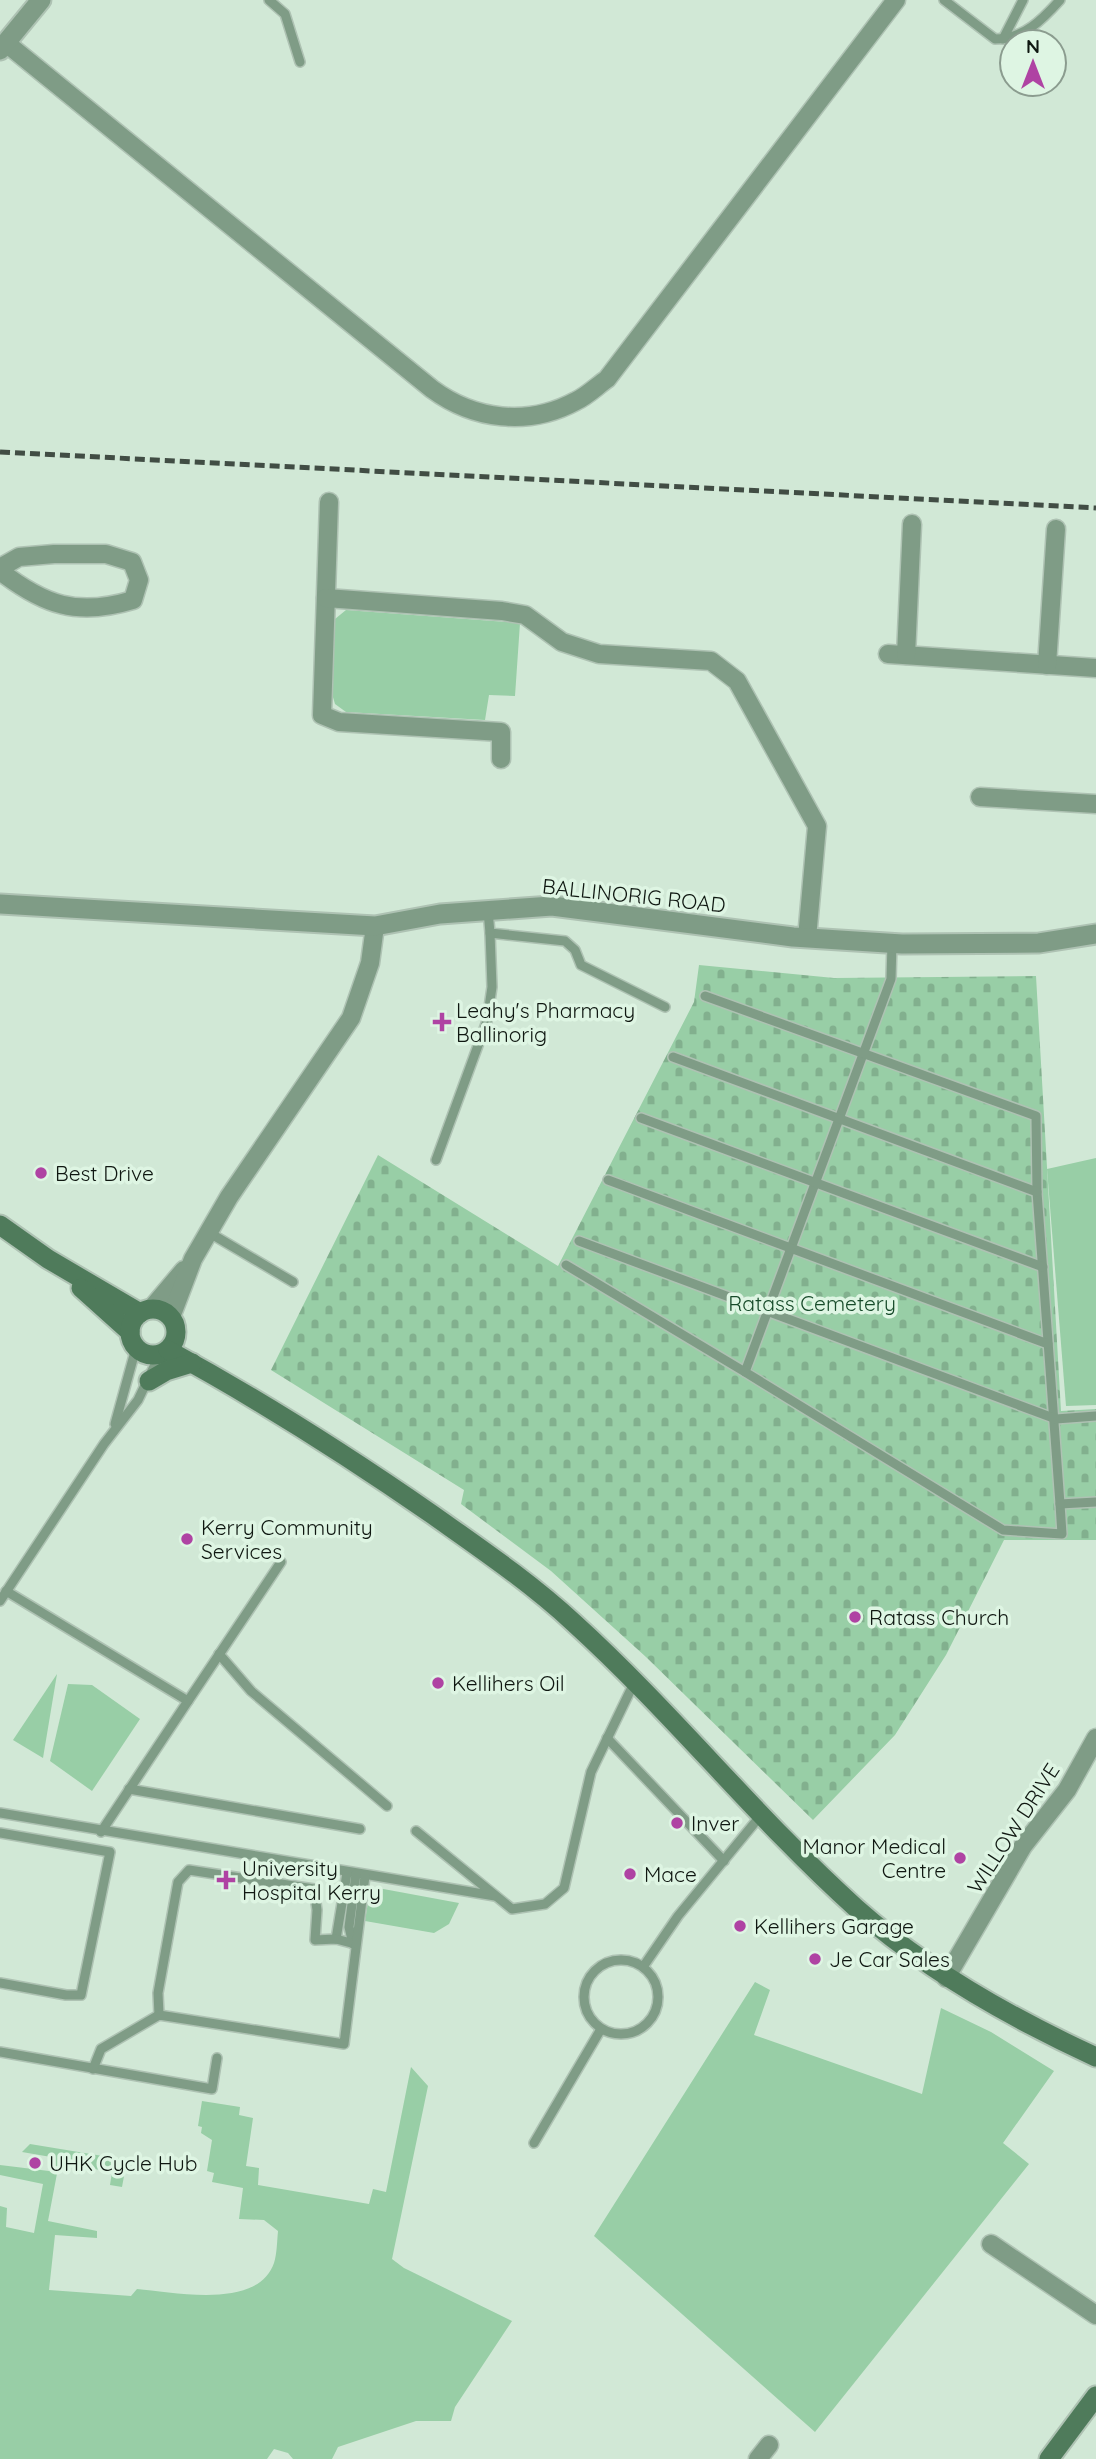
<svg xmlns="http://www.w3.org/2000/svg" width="1096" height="2459" font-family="Quicksand,sans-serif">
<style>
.green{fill:#98cea6}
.cemetery{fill:url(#cemetery-stones)}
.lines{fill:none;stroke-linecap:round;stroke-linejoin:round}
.service-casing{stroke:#aec2b3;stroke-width:12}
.minor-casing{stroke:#aec2b3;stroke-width:21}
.tertiary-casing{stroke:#aec2b3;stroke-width:23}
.secondary-casing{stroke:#aec2b3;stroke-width:23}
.service{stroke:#7f9c86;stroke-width:9}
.minor{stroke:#7f9c86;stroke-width:18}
.tertiary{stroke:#7f9c86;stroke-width:19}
.secondary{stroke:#4f7b5b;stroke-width:19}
.rail{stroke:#414d44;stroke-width:5;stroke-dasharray:10 5;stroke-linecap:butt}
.poi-dot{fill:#af43a3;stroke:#def5e3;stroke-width:2.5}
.labels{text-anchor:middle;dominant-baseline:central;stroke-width:7;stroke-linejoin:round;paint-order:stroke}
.street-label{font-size:21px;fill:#0f1711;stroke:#def5e3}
.poi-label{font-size:21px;fill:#0f1711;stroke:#def5e3;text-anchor:start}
.park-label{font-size:21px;fill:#174b2a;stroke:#def5e3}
</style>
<defs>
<pattern id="cemetery-stones" width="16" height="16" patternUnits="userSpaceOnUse" patternTransform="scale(1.75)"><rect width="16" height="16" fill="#98cea6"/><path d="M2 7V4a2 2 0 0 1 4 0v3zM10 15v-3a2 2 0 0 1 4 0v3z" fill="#82b08e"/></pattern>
</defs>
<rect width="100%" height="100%" fill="#d1e8d6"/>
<g class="green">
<polygon points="346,610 520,623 515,696 489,695 485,720 346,712 335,704 330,687 335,619"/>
<polygon points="1096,1158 1096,1405 1066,1406 1047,1169"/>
<polygon points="57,1674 43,1758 13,1740"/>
<polygon points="68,1684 92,1685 140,1719 92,1791 50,1761"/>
<polygon points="378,1888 459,1903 449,1924 434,1933 365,1921 370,1889"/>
<polygon points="755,1982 770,1990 754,2035 922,2094 941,2008 991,2032 1054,2071 1003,2143 1029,2164 815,2432 594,2236"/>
<path d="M411,2067L428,2086L392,2259L404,2268L512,2321L455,2407L451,2421H416L338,2447L332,2459H293L288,2453L274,2449L267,2459H0V2206L7,2208L6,2227L34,2233L43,2184L0,2175V2165L49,2171L51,2157L22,2152L30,2144L127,2160L122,2187L110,2185L112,2172L59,2163L48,2221L97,2231V2238L55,2235L49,2290L131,2296L137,2289C174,2292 258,2310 274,2263C277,2254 277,2241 278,2231L264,2220L239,2219L243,2188L212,2182L214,2173L207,2171L212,2140L201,2133L202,2127L198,2126L202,2101L240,2107L239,2115L253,2118L246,2166L259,2168L258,2185L369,2204L373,2189L386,2192Z"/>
</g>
<polygon class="cemetery" points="699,965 834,978 1036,976 1061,1411 1096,1409 1096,1540 1004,1540 946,1655 895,1735 813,1820 646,1657 551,1571 461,1504 464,1490 271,1370 378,1155 558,1266 694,1002"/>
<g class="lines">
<defs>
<g id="service">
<polyline points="269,0 285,14 300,62"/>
<path d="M944,0L995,39C1024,39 1043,19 1060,0"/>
<polyline points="1003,39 1023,0"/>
<polyline points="488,911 490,933 565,941 575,950 581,965 665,1007"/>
<polyline points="892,943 891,979 745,1372 1003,1530 1062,1534 1060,1504 1096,1502"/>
<polyline points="705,996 1036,1116 1037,1192 1060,1504"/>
<polyline points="673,1057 1037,1192"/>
<polyline points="641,1118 1043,1267"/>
<polyline points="436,1160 487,1021 492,987 490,933"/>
<polyline points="608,1180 1048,1344"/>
<polyline points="208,1232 293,1282"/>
<polyline points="579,1241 1056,1419 1096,1416"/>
<polyline points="566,1265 745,1372"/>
<polyline points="115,1424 136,1348"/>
<polyline points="6,1591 188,1701 101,1832"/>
<polyline points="0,1601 104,1444 138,1400 160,1354"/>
<polyline points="219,1654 251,1691 387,1806"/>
<polyline points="188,1701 281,1562"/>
<polyline points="607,1738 724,1861"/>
<polyline points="129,1789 360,1829"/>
<polyline points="0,1813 495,1896"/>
<polyline points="416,1831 512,1909 545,1904 564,1888 591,1772 635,1681"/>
<polyline points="0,1833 110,1852 81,1995 66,1995 0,1983"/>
<polyline points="336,1939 347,1873"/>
<polyline points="353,1944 349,1927 356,1874"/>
<circle cx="621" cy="1997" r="37"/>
<polyline points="643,1967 678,1916 761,1815"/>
<polyline points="159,2015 158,1993 178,1882 189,1870 314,1889 317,1910 315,1940 336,1939 351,1943"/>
<polyline points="0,2052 212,2089 217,2058"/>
<polyline points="93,2069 101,2049 159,2015 344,2044 365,1876"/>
<polyline points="534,2143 601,2029"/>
</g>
<g id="minor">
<path d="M6,43L432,389C474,420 528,427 576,401C587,396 597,386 607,379L896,0"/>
<polyline points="329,502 322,715 339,722 501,732 501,759"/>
<path d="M0,568L19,557L54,554H106L132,562L139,580L133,600C77,617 44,605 0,571"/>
<polyline points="326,598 502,611 525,615 562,642 599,654 711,661 737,681 817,826 807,938"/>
<polyline points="888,654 1096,668"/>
<polyline points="906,655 912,524"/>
<polyline points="1047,665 1056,529"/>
<polyline points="980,797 1096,804"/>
<polyline points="151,1309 184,1270"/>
<polyline points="171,1317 193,1259 229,1197 351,1018 370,963 375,926"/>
<polyline points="946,1978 1023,1846 1067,1790 1096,1738"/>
<polyline points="991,2244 1096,2315"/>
<polyline points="758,2459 769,2445"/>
</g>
<g id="tertiary">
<polyline points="0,50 41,0"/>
<polyline points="0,904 375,926 440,914 552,906 793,937 902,944 1039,943 1096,934"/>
</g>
<g id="secondary">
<polyline points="0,1225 48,1259 140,1313"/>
<polyline points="81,1288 130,1332"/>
<circle cx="153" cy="1332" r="23"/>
<path d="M168,1350C260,1400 348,1456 433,1515C481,1549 531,1583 574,1623C673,1713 757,1819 856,1908C927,1971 1011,2018 1096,2057"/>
<polyline points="149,1381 166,1371 192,1363"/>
<polyline points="1049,2459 1096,2396"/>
</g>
</defs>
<use href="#service" class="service-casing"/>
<use href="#minor" class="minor-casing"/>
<use href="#tertiary" class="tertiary-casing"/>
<use href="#secondary" class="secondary-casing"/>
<use href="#service" class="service"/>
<use href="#minor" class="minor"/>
<use href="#tertiary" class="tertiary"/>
<use href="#secondary" class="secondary"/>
<polyline class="rail" points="0,452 1096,508"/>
</g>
<g class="poi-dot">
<path d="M438.5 1011.5h7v7h7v7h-7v7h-7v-7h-7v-7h7z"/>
<circle cx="41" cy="1173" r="7"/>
<circle cx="187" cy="1539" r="7"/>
<circle cx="855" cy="1617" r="7"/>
<circle cx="438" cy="1683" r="7"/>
<circle cx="677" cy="1823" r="7"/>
<circle cx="960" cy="1858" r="7"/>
<circle cx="630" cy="1874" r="7"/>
<path d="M222.5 1869.5h7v7h7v7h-7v7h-7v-7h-7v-7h7z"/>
<circle cx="740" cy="1926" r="7"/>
<circle cx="815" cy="1959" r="7"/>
<circle cx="35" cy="2163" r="7"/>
</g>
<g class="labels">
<g class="street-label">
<text transform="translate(634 895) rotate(6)">BALLINORIG ROAD</text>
<text transform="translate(1013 1828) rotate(-57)">WILLOW DRIVE</text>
</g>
<g class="poi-label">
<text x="456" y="1010">Leahy's Pharmacy<tspan x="456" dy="24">Ballinorig</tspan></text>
<text x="55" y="1173">Best Drive</text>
<text x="201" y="1527">Kerry Community<tspan x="201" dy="24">Services</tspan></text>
<text x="869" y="1617">Ratass Church</text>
<text x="452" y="1683">Kellihers Oil</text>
<text x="691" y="1823">Inver</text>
<text x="946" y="1846" text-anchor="end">Manor Medical<tspan x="946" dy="24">Centre</tspan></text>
<text x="242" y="1868">University<tspan x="242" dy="24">Hospital Kerry</tspan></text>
<text x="644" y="1874">Mace</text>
<text x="754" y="1926">Kellihers Garage</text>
<text x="829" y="1959">Je Car Sales</text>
<text x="49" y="2163">UHK Cycle Hub</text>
</g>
<g class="park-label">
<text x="812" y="1303">Ratass Cemetery</text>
</g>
</g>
<g transform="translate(1033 63)"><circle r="33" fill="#def5e3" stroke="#8b9c8f" stroke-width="2"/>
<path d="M0-5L12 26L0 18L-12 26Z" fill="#af43a3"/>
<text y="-10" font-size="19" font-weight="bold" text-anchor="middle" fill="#0f1711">N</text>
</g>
</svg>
